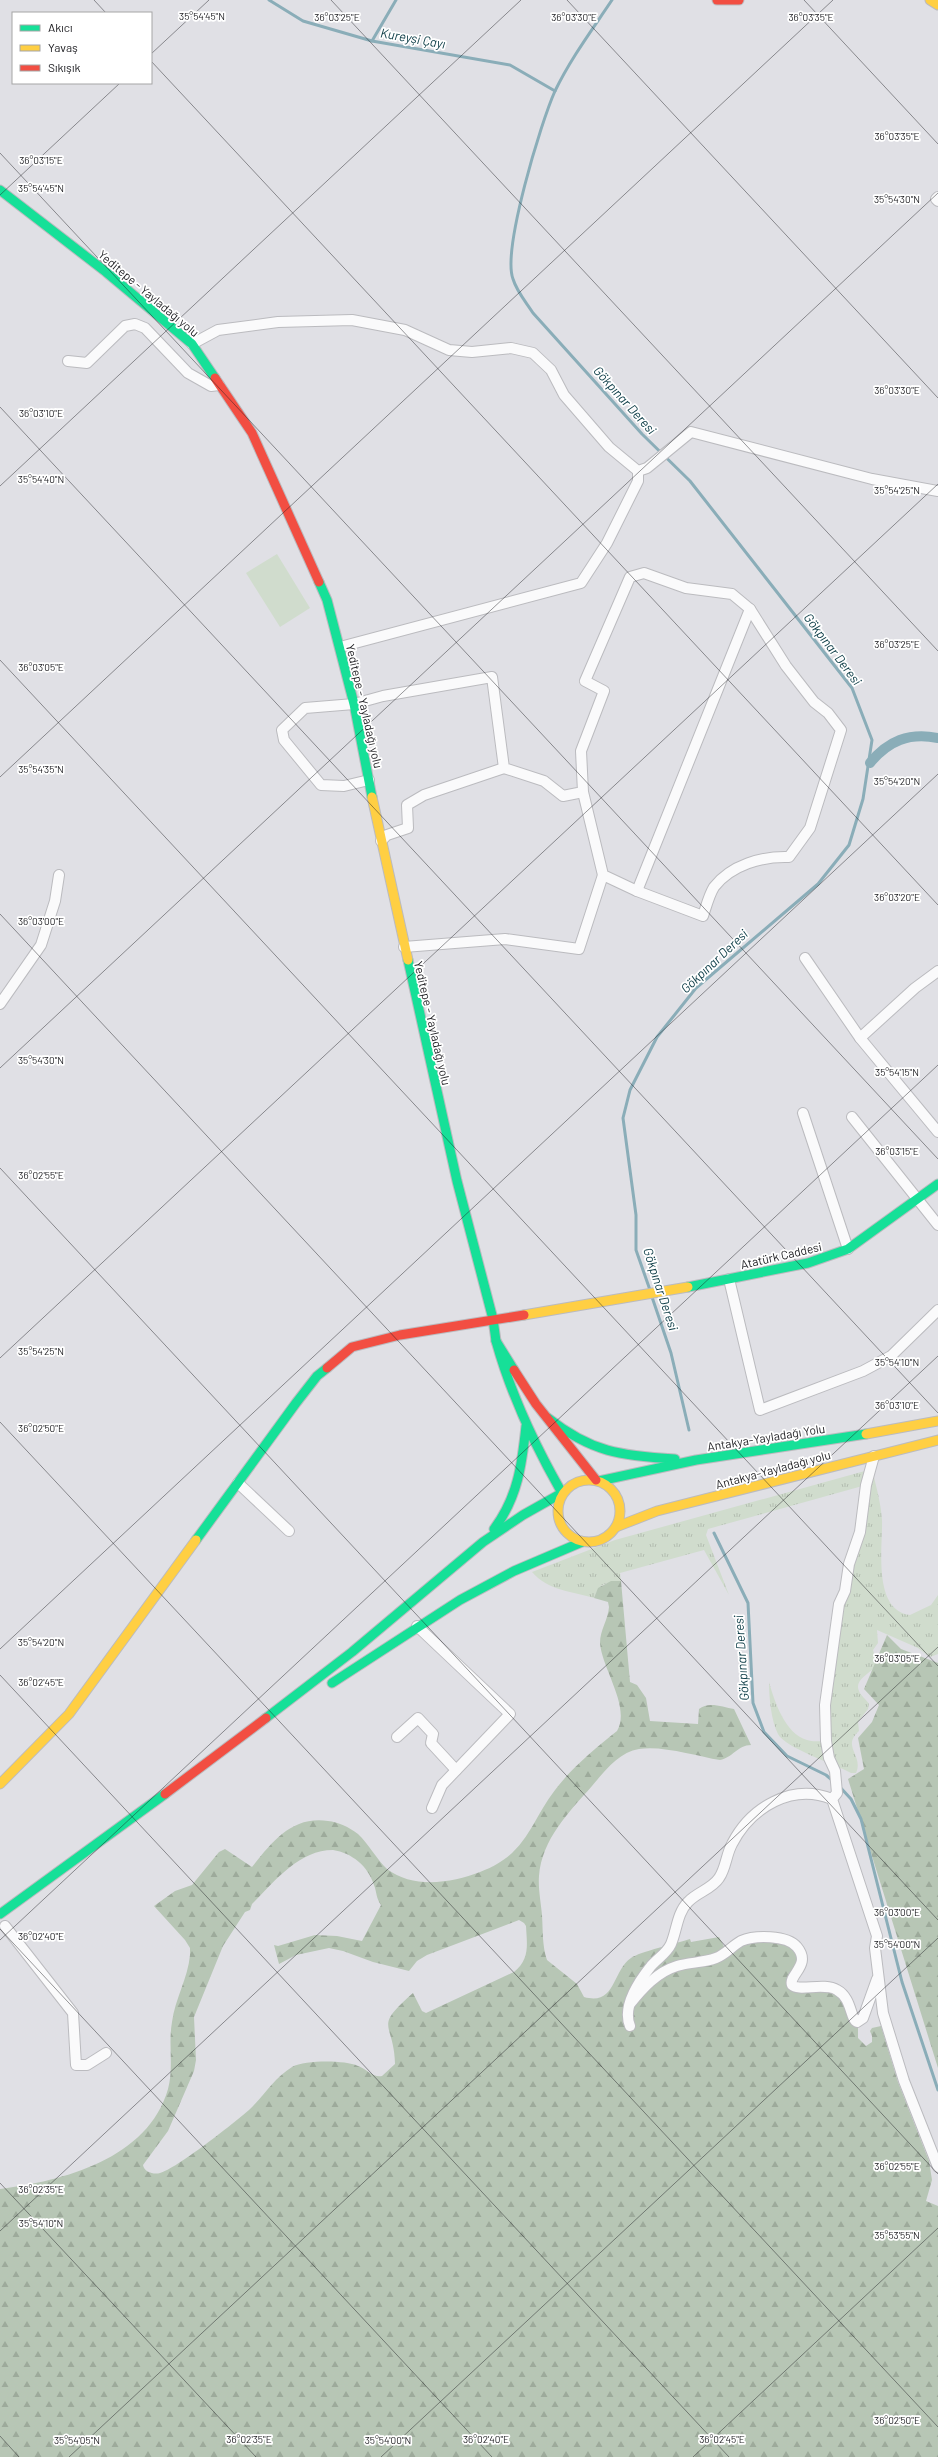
<svg xmlns="http://www.w3.org/2000/svg" width="938" height="2457" font-family="Barlow,sans-serif">
<style>
.grass{fill:url(#grass-tufts)}
.forest{fill:url(#forest-firs);fill-rule:evenodd}
.garden{fill:#d0dccd}
.lines{fill:none;stroke-linecap:round;stroke-linejoin:round}
.stream{stroke:#8aadb8;stroke-width:3}
.canal{stroke:#8aadb8;stroke-width:10}
.street-casing{stroke:#bbbbbf;stroke-width:12}
.fast-casing{stroke:#bbbbbf;stroke-width:11}
.slow-casing{stroke:#bbbbbf;stroke-width:11}
.jam-casing{stroke:#bbbbbf;stroke-width:11}
.street{stroke:#fafafb;stroke-width:10}
.fast{stroke:#16e098;stroke-width:9}
.slow{stroke:#ffcf43;stroke-width:9}
.jam{stroke:#f24e42;stroke-width:9}
.ticks{fill:none;stroke:#1d1d21;stroke-width:1;stroke-opacity:0.45}
.labels{text-anchor:middle;dominant-baseline:central;stroke-width:3.5;stroke-linejoin:round;paint-order:stroke}
.street-label{font-size:12px;fill:#1d1d21;stroke:#fff}
.water-label{font-size:13px;font-style:italic;fill:#0c3c46;stroke:#fff}
.ticks-label{font-size:10px;text-anchor:middle;fill:#1d1d21;stroke:#fff;stroke-width:3.5;stroke-linejoin:round;paint-order:stroke}
</style>
<defs>
<pattern id="grass-tufts" width="24" height="20" patternUnits="userSpaceOnUse"><rect width="24" height="20" fill="#d0dccd"/><path d="M3 7l-1-3M5 7V3M7 7l1-3M15 17l-1-3M17 17v-4M19 17l1-3" fill="none" stroke="#b2bcb0"/></pattern>
<pattern id="forest-firs" width="22" height="20" patternUnits="userSpaceOnUse"><rect width="22" height="20" fill="#b7c6b5"/><path d="M5 1l3.5 6h-7zM16 11l3.5 6h-7z" fill="#9daa9b"/></pattern>
</defs>
<rect width="100%" height="100%" fill="#e0e0e5"/>
<path class="grass" d="M872,1469C876,1486 881,1503 882,1520C883,1546 872,1610 910,1615L931,1605L938,1595V1654L930,1657L918,1648L877,1630L878,1643L873,1650L876,1660L874,1668C868,1674 854,1681 859,1691C860,1695 866,1699 869,1704L868,1709L858,1722L859,1731C841,1747 864,1755 856,1773H851C835,1764 785,1748 778,1734C771,1721 769,1696 769,1682C774,1700 785,1734 807,1740C812,1742 820,1741 825,1741V1705L866,1485L708,1529L706,1535L729,1595L704,1550L620,1573L621,1581C605,1584 601,1581 594,1598C572,1591 548,1591 532,1572L615,1540Z"/>
<g class="forest">
<path d="M611,1581H621L630,1682L637,1685L646,1698L650,1721L698,1724L699,1709C708,1701 723,1707 734,1709L751,1745C738,1745 732,1758 720,1760C697,1756 661,1745 639,1749C619,1752 604,1772 592,1786C569,1812 542,1839 539,1876C538,1888 541,1903 542,1915C543,1930 542,1946 547,1960L577,1984L584,1997C616,2006 612,1971 631,1958C639,1952 678,1943 690,1939L691,1942L719,1937L727,1952L736,1945L777,1939L801,1953L791,1982L834,1988L858,2026V2038L866,2046L872,2042V2036L870,2031L872,2028L881,2026L898,2082L929,2161L932,2180L926,2201L938,2206V2457H0V2189C63,2181 148,2159 168,2089C174,2067 168,2044 172,2022C175,1999 188,1978 190,1955V1948L185,1940L154,1906L175,1891L192,1885L219,1852L225,1849L252,1867C273,1841 292,1816 328,1821C338,1822 349,1827 358,1834C368,1843 378,1861 387,1869C413,1889 452,1883 480,1872C529,1854 530,1820 559,1785C576,1764 597,1747 617,1731C631,1707 602,1669 600,1643C600,1630 608,1620 609,1607L608,1602L594,1598L598,1588ZM333,1850C352,1853 368,1866 374,1885C377,1893 376,1898 381,1905L362,1941L337,1936L315,1935L278,1946L274,1945L279,1964L296,1955L329,1948L343,1951L373,1962L409,1971L417,1961L427,1955L519,1920L524,1923L526,1926C527,1945 530,1959 514,1972L426,2013L422,2011L413,1993C372,2029 394,2021 395,2064L382,2076C373,2078 367,2069 358,2066C344,2060 306,2060 292,2067C274,2078 264,2096 249,2110C234,2123 176,2169 160,2173C154,2175 144,2172 143,2165L168,2131L194,2071L196,2060L194,2017L223,1946L245,1912L250,1910L252,1904C275,1881 299,1850 333,1850Z"/>
<polygon points="887,1635 901,1649 938,1663 938,2068 848,1779 864,1769 858,1738 872,1722 879,1705 864,1689"/>
</g>
<polygon class="garden" points="277,554 310,608 280,627 246,573"/>
<g class="lines">
<g class="stream">
<polyline points="269,0 303,21 372,41 510,65 555,91"/>
<path d="M612,0C592,30 571,58 555,91C541,122 502,250 513,279C517,292 526,302 533,313L642,434L690,481L852,688L872,740L863,799L849,845L818,884L696,988L657,1037L630,1090L623,1118L636,1215V1250L650,1290"/>
<polyline points="372,41 396,0"/>
<polyline points="652,1297 671,1353 689,1430"/>
<polyline points="714,1533 748,1603 753,1703 764,1732 787,1756 826,1775 833,1781"/>
<polyline points="839,1786 851,1799 861,1819 902,1982 938,2090"/>
</g>
<path class="canal" d="M870,763C888,741 909,732 938,738"/>
<defs>
<g id="street">
<polyline points="938,197 936,199 938,201"/>
<polyline points="192,344 218,330 278,322 352,320 405,330 449,350 472,352 511,348 533,353 551,370 564,395 609,447 638,471 647,468 691,432 872,479 938,491"/>
<polyline points="68,361 87,363 125,326 135,324 145,328 188,373 211,386 219,385"/>
<polyline points="340,647 581,583 607,543 638,481 638,471"/>
<path d="M369,780L344,786L321,785L284,740L282,730L305,708L354,704L383,696L492,677L504,768L544,781L563,796L583,792L581,751L604,691L585,681L630,577L644,573L686,588L732,594L750,609L786,666L814,702L828,713L841,730L810,828L789,857C762,856 731,865 714,887C709,895 706,907 703,916L637,891L603,875L583,792"/>
<polyline points="381,841 387,835 408,828 407,805 424,795 504,768"/>
<polyline points="637,891 750,609"/>
<polyline points="404,947 505,939 579,949 603,875"/>
<polyline points="805,958 860,1038 938,1132"/>
<polyline points="0,1004 41,945 55,901 59,875"/>
<polyline points="860,1038 915,988 938,971"/>
<polyline points="803,1113 848,1249"/>
<polyline points="852,1117 938,1225"/>
<polyline points="729,1279 760,1410 863,1371 891,1356 938,1310"/>
<polyline points="874,1456 866,1485 860,1532 849,1564 845,1591 839,1604 825,1705 826,1741 829,1758 835,1771 837,1793 832,1799 877,1936 875,1948 883,2013 904,2081 938,2167"/>
<polyline points="238,1483 289,1531"/>
<polyline points="417,1626 510,1714 442,1785 432,1808"/>
<polyline points="397,1737 418,1718 433,1734 431,1743 456,1770"/>
<polyline points="5,1926 73,2013 76,2065 87,2065 106,2053"/>
<path d="M630,2004C642,1989 657,1972 677,1966C690,1962 703,1963 716,1958C726,1954 732,1946 741,1941C755,1935 787,1935 797,1947C812,1965 788,1975 792,1985C799,1992 824,1982 837,1990C852,1998 850,2019 857,2022L863,2018L877,1979"/>
<path d="M630,2026C622,2007 639,1981 651,1966C657,1959 667,1953 671,1944C677,1930 677,1913 688,1902C697,1892 712,1889 719,1878C726,1868 726,1855 732,1844C751,1807 792,1783 832,1799"/>
</g>
<g id="fast">
<polyline points="0,190 106,272 192,344 215,378"/>
<polyline points="319,582 327,600 354,704 372,797"/>
<polyline points="408,960 457,1181 493,1319 496,1341"/>
<polyline points="688,1287 808,1263 848,1249 938,1184"/>
<path d="M514,1370L496,1341C511,1395 534,1444 562,1493"/>
<path d="M548,1418C591,1452 621,1456 675,1459"/>
<polyline points="599,1481 696,1460 866,1434"/>
<path d="M494,1529C518,1497 522,1464 526,1426"/>
<polyline points="196,1540 296,1403 317,1376 327,1368"/>
<polyline points="332,1683 460,1600 514,1571 582,1542"/>
<polyline points="266,1718 352,1652 483,1542 523,1515 562,1493"/>
<polyline points="0,1914 165,1794"/>
</g>
<g id="slow">
<polyline points="930,0 938,5"/>
<polyline points="372,797 408,960"/>
<polyline points="524,1315 688,1287"/>
<polyline points="866,1434 938,1421"/>
<circle cx="589" cy="1511" r="31"/>
<polyline points="616,1527 657,1511 938,1440"/>
<polyline points="0,1784 69,1714 196,1540"/>
</g>
<g id="jam">
<polyline points="717,0 739,0"/>
<polyline points="215,378 252,433 319,582"/>
<polyline points="327,1368 352,1347 400,1335 524,1315"/>
<polyline points="514,1370 536,1404 596,1480"/>
<polyline points="165,1794 266,1718"/>
</g>
</defs>
<use href="#street" class="street-casing"/>
<use href="#fast" class="fast-casing"/>
<use href="#slow" class="slow-casing"/>
<use href="#jam" class="jam-casing"/>
<use href="#street" class="street"/>
<use href="#fast" class="fast"/>
<use href="#slow" class="slow"/>
<use href="#jam" class="jam"/>
</g>
<path class="ticks" d="M94,0L106,13M331,0L938,651M567,0L938,398M804,0L938,144M151,54L209,0M151,61L938,905M0,153L938,1159M0,195L120,83M0,407L938,1413M0,486L521,0M0,660L938,1666M0,777L833,0M0,914L938,1920M0,1068L938,193M0,1168L938,2174M0,1358L938,484M0,1422L938,2427M0,1649L938,774M0,1675L729,2457M0,1929L492,2457M0,1940L938,1065M0,2183L256,2457M0,2231L938,1356M0,2436L19,2457M69,2457L938,1647M381,2457L938,1938M693,2457L938,2228"/>
<g class="labels">
<g class="street-label">
<text transform="translate(149 293) rotate(40)">Yeditepe - Yayladağı yolu</text>
<text transform="translate(365 706) rotate(77)">Yeditepe - Yayladağı yolu</text>
<text transform="translate(433 1023) rotate(77)">Yeditepe - Yayladağı yolu</text>
<text transform="translate(781 1255) rotate(-13)">Atatürk Caddesi</text>
<text transform="translate(766 1437) rotate(-9)">Antakya-Yayladağı Yolu</text>
<text transform="translate(773 1469) rotate(-15)">Antakya-Yayladağı yolu</text>
</g>
<g class="water-label">
<text transform="translate(413 38) rotate(10)">Kureyşi Çayı</text>
<text transform="translate(625 400) rotate(48)">Gökpınar Deresi</text>
<text transform="translate(833 649) rotate(53)">Gökpınar Deresi</text>
<text transform="translate(714 961) rotate(-43)">Gökpınar Deresi</text>
<text transform="translate(661 1289) rotate(72)">Gökpınar Deresi</text>
<text transform="translate(741 1658) rotate(-94)">Gökpınar Deresi</text>
</g>
</g>
<g class="ticks-label">
<text x="202" y="20">35°54'45"N</text>
<text x="574" y="21">36°03'30"E</text>
<text x="337" y="21">36°03'25"E</text>
<text x="811" y="21">36°03'35"E</text>
<text x="897" y="140">36°03'35"E</text>
<text x="41" y="164">36°03'15"E</text>
<text x="41" y="192">35°54'45"N</text>
<text x="897" y="203">35°54'30"N</text>
<text x="897" y="394">36°03'30"E</text>
<text x="41" y="417">36°03'10"E</text>
<text x="41" y="483">35°54'40"N</text>
<text x="897" y="494">35°54'25"N</text>
<text x="897" y="648">36°03'25"E</text>
<text x="41" y="671">36°03'05"E</text>
<text x="41" y="773">35°54'35"N</text>
<text x="897" y="785">35°54'20"N</text>
<text x="897" y="901">36°03'20"E</text>
<text x="41" y="925">36°03'00"E</text>
<text x="41" y="1064">35°54'30"N</text>
<text x="897" y="1076">35°54'15"N</text>
<text x="897" y="1155">36°03'15"E</text>
<text x="41" y="1179">36°02'55"E</text>
<text x="41" y="1355">35°54'25"N</text>
<text x="897" y="1366">35°54'10"N</text>
<text x="897" y="1409">36°03'10"E</text>
<text x="41" y="1432">36°02'50"E</text>
<text x="41" y="1646">35°54'20"N</text>
<text x="897" y="1662">36°03'05"E</text>
<text x="41" y="1686">36°02'45"E</text>
<text x="897" y="1916">36°03'00"E</text>
<text x="41" y="1940">36°02'40"E</text>
<text x="897" y="1948">35°54'00"N</text>
<text x="897" y="2170">36°02'55"E</text>
<text x="41" y="2193">36°02'35"E</text>
<text x="41" y="2227">35°54'10"N</text>
<text x="897" y="2239">35°53'55"N</text>
<text x="897" y="2424">36°02'50"E</text>
<text x="249" y="2443">36°02'35"E</text>
<text x="486" y="2443">36°02'40"E</text>
<text x="722" y="2443">36°02'45"E</text>
<text x="77" y="2444">35°54'05"N</text>
<text x="388" y="2444">35°54'00"N</text>
</g>
<rect x="12" y="12" width="140" height="72" fill="#ffffff" stroke="#a5a5a6"/>
<rect x="20" y="25" width="20" height="6" fill="#16e098" stroke="#a5a5a6"/>
<text x="48" y="32" font-size="12" fill="#1d1d21">Akıcı</text>
<rect x="20" y="45" width="20" height="6" fill="#ffcf43" stroke="#a5a5a6"/>
<text x="48" y="52" font-size="12" fill="#1d1d21">Yavaş</text>
<rect x="20" y="65" width="20" height="6" fill="#f24e42" stroke="#a5a5a6"/>
<text x="48" y="72" font-size="12" fill="#1d1d21">Sıkışık</text>
</svg>
